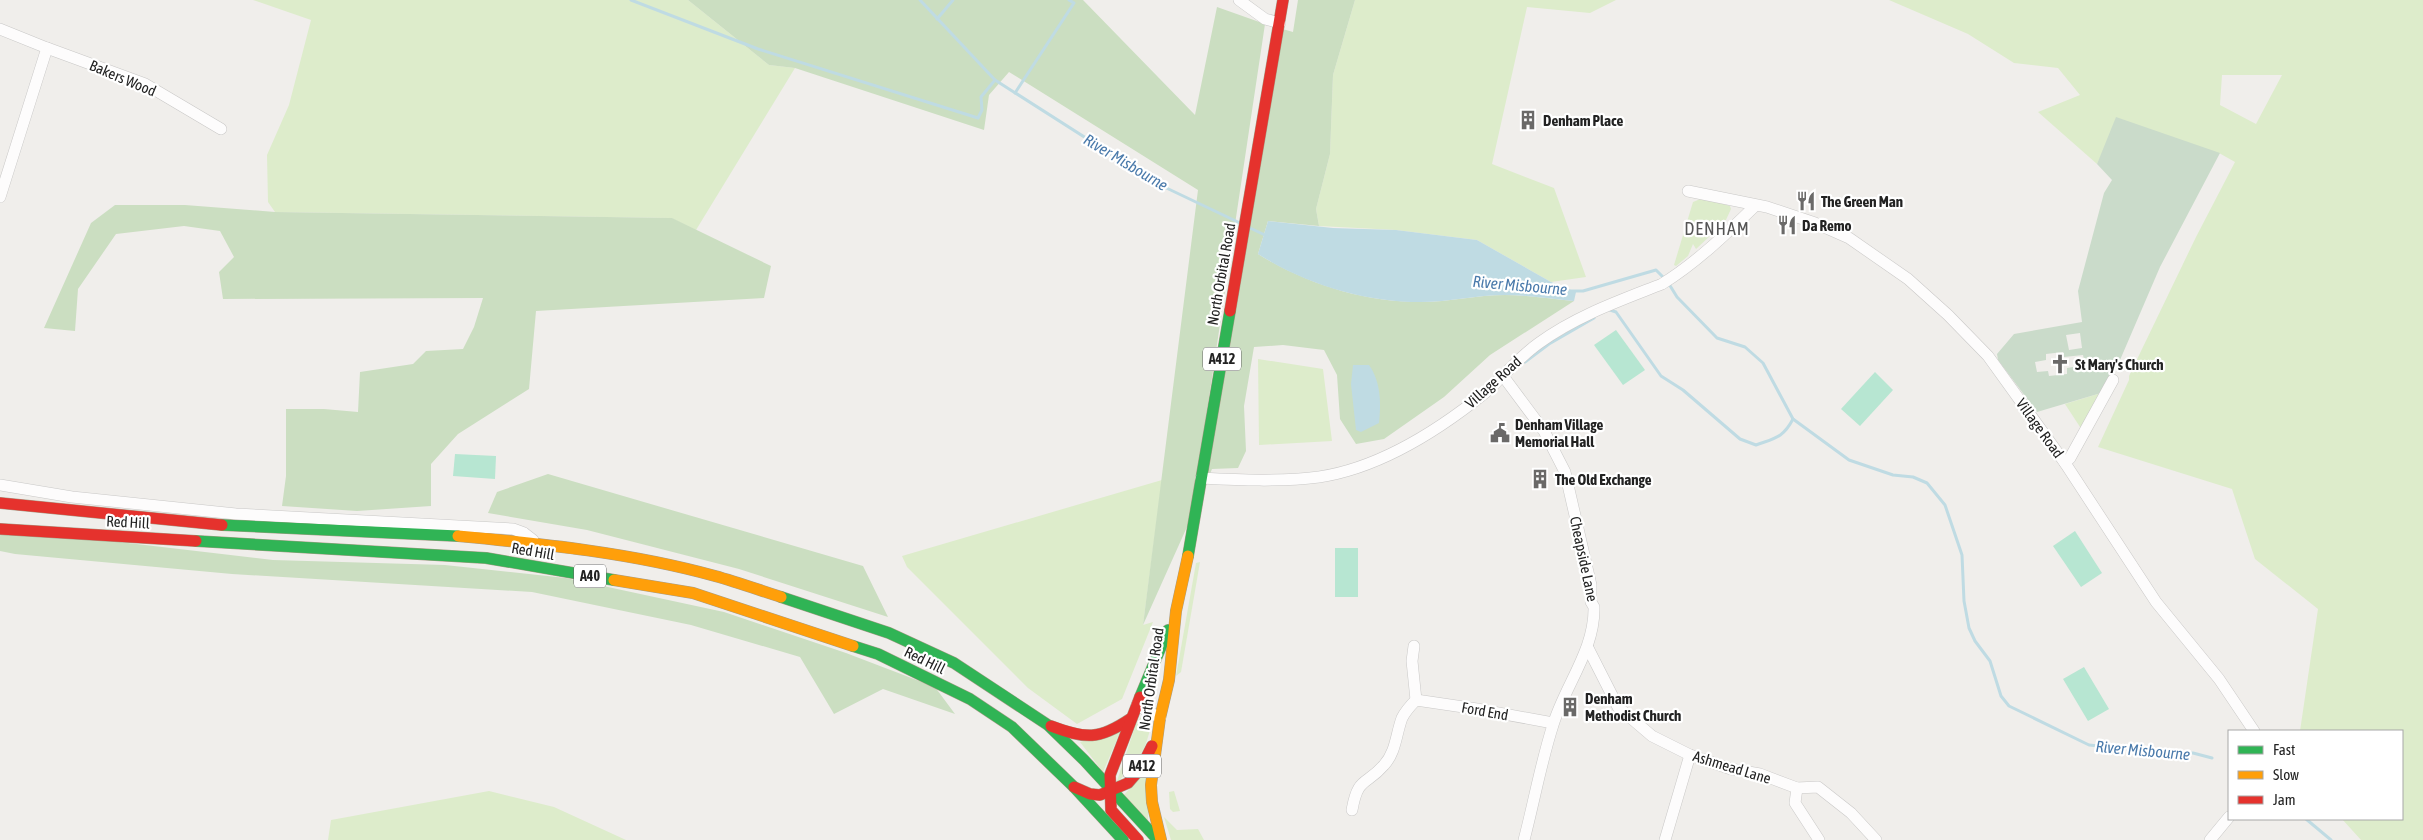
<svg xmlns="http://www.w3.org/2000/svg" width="2423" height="840" font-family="'Asap Condensed',sans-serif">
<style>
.grass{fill:#ddeccb;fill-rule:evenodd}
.forest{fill:#cbdec1}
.cemetery{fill:#cadbca;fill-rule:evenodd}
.pitch{fill:#b7e6d2}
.water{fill:#bfdbe3}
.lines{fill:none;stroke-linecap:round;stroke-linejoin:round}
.stream{stroke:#bfdbe3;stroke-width:3}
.street-casing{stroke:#c9c8c7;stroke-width:12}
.fast-casing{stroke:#a79c86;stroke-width:12}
.slow-casing{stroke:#a79c86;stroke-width:12}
.jam-casing{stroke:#a79c86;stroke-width:12}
.street{stroke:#fdfcfc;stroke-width:11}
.fast{stroke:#30b455;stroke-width:11}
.slow{stroke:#ff9f0a;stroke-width:11}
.jam{stroke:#e5322d;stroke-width:11}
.labels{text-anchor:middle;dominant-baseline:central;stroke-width:4.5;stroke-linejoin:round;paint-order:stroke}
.shield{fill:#fff;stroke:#646464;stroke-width:1}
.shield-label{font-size:14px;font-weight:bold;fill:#222}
.street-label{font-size:15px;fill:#222;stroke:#fff}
.poi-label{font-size:15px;font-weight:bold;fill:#222;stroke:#fff;text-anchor:start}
.water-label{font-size:16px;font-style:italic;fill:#4a7aab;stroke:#fff}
.quarter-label{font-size:18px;letter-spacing:1px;fill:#555;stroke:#fff}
</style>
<rect width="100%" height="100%" fill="#f0eeeb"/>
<g class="grass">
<polygon points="253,0 688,0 769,65 795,68 696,230 671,218 275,212 268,202 267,155 289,105 311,20"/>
<polygon points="1355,0 1616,0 1590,13 1527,7 1492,164 1554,188 1586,277 1551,282 1477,240 1396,230 1319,226 1316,209 1330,154 1333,75"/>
<path d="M1889,0H2423V840H2361L2342,819H2402V731H2300L2318,609L2255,559L2232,489L2098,447L2129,380V376L2196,237L2235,162L2219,153L2103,152L2097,164L2038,112L2080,95L2058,68L2014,63L1968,34ZM2222,75H2282L2256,124L2220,105Z"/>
<polygon points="1703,198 1730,206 1731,209 1725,222 1696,249 1693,244 1688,256 1676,266 1674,265 1693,202"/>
<polygon points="1258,359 1323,369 1332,441 1259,445"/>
<polygon points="2101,393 2082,430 2065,404"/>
<polygon points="1162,480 1143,625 1153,622 1122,699 1077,724 1028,688 907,567 902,556"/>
<polygon points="1200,562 1181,672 1176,676 1196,563"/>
<path d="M1143,714L1152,720C1146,753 1138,760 1116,784L1136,724Z"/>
<polygon points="1121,730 1103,772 1080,742"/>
<polygon points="1149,768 1148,821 1123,796"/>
<polygon points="489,791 554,807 626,840 328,840 331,820"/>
<polygon points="1174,791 1180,811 1173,812 1170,809 1169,792"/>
<polygon points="1164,817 1177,830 1198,829 1204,840 1171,840"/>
</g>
<g class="forest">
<polygon points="688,0 1083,0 1195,115 1217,7 1265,24 1191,518 1143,625 1198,190 1009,72 989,95 984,130 795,68 769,65"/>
<path d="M1298,0H1355L1333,75L1330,154L1316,209L1319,226L1268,221L1258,254C1307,284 1363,302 1421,302C1449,302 1477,295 1505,295C1528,295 1551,299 1574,301L1490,355L1444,397L1384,439L1356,444L1340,419L1337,375L1324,350L1283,345L1254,347L1244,406L1246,451L1238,468L1212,469L1204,488L1279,28L1293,32Z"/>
<polygon points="115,205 185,205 275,212 672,218 771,266 764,298 536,311 529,389 458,434 431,464 431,506 357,511 282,506 286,476 286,409 324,409 358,412 360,372 413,364 426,351 463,349 474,327 483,298 223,299 219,272 234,257 220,231 184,226 116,234 78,289 75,331 44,328 91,223"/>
<polygon points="548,474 863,566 888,617 739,569 587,530 488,513 497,492"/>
<polygon points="0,528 273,560 445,565 566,578 724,612 846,653 935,687 955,714 883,689 834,714 800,657 691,625 532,592 232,574 15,554 0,551"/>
</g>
<path class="cemetery" d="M2116,117L2220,153L2160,267L2117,367L2101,393L2037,412L1998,360L1997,354L2014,334L2082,322L2078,291L2104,193L2112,180L2097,164ZM2080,333L2082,348L2069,350L2066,335ZM2063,352L2064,357L2083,355L2085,365L2067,368V374L2049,376L2048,371L2037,372L2035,362L2046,360V354Z"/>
<g class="pitch">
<polygon points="1616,330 1645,370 1623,385 1594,345"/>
<polygon points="1875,372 1893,390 1860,426 1841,409"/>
<polygon points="455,454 496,456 495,479 453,476"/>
<polygon points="2075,531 2102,573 2081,587 2053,546"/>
<rect x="1335" y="548" width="23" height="49"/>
<polygon points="2084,667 2109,709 2088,721 2063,679"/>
</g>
<g class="water">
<path d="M1268,221L1333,228L1396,230L1477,240L1551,282L1576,292L1574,301C1551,299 1528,295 1505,295C1477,295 1449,302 1421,302C1363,302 1306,284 1258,254Z"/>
<path d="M1353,365H1369C1381,382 1381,403 1379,423L1361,432L1356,430L1351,384Z"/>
</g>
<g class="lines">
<g class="stream">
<polyline points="631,0 758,49 978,118 982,110 981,97 995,80"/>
<polyline points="920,0 995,80 1158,184 1240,223"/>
<polyline points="937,19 953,0"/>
<polyline points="1015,93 1074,3 1069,0"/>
<polyline points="1250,228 1267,236"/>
<polyline points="1669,284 1677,297 1717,338 1745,347 1763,363 1793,419 1849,460 1893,475 1913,477 1927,483 1945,505 1962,555 1964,601 1969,628 1975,641 1990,661 2001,696 2009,706 2089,745 2168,753 2193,753 2212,758"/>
<polyline points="1570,291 1583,291 1656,270 1665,279"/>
<path d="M1610,310L1616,312L1661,376L1683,390L1740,439L1756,445C1775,438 1783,438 1793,419"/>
<polyline points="1525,362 1549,344 1594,318"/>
<polyline points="2306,819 2331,840"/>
</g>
<defs>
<g id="street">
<polyline points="1239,0 1265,19 1280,23"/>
<polyline points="0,29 47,48 0,197"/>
<polyline points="47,48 145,84 221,129"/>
<polyline points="1688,191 1767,207 1815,223 1849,238 1908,279 1948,315 1988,356 2065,463 2156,602 2219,679 2254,731"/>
<path d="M1503,376L1544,431L1565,472L1591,585V602L1594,607C1595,650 1565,685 1553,725C1541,762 1534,802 1524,840"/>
<polyline points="2065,463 2070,458 2113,380"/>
<path d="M1201,478C1240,480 1280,482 1319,477C1379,468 1439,430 1486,392C1504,376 1519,357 1539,343C1576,316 1619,301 1662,284C1696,263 1726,234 1755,206"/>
<polyline points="0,485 72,497 236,514 513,529 524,533 533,540"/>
<polyline points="1414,646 1412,661 1416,700"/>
<polyline points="1588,648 1618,707 1652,736 1690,755 1731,769 1760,774 1797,788 1818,787 1851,813 1876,840"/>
<polyline points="1137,705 1160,718"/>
<polyline points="1797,788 1795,803 1819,840"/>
<path d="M1352,810C1358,776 1366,786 1384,765C1396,752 1396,734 1402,718C1405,712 1411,705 1416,700L1477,709L1553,723"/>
<polyline points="1665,840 1690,755"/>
<polyline points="2210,840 2229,817"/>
</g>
<g id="fast">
<polyline points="222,525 458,536"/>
<polyline points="196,541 486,558 614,580"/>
<polyline points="1188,556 1230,311"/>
<polyline points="781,597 889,633 954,663 1048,725 1084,760 1158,840"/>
<polyline points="853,646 878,654 970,699 1012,727 1074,787 1123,840"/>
<polyline points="1140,697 1168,630"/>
</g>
<g id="slow">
<path d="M458,536C544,544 632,553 715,576C737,582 759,590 781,597"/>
<polyline points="614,580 693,593 853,646"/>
<polyline points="1161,840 1152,802 1151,785 1160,718 1169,680 1176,611 1188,556"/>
</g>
<g id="jam">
<polyline points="1230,311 1283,0"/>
<polyline points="0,503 222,525"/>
<polyline points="0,529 196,541"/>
<path d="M1051,726C1086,739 1099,740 1130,719"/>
<polyline points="1074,787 1090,794 1100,795 1128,783 1141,768 1152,746"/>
<polyline points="1138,840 1111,810 1110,775 1140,697"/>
</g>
</defs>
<use href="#street" class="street-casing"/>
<use href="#fast" class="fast-casing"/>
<use href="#slow" class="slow-casing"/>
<use href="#jam" class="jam-casing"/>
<use href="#street" class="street"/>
<use href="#fast" class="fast"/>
<use href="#slow" class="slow"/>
<use href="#jam" class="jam"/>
</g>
<defs>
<symbol id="building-bare" viewBox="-9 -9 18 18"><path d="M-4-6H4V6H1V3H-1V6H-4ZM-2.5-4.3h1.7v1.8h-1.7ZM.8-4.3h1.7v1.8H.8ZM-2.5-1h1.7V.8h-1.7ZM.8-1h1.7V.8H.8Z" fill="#6a6968" stroke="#fff" stroke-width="2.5" paint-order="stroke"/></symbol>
<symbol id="restaurant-bare" viewBox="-9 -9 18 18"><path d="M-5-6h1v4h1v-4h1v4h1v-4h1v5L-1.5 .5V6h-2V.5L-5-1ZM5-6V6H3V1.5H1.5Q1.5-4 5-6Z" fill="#6a6968" stroke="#fff" stroke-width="2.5" paint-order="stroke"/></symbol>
<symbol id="church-bare" viewBox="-9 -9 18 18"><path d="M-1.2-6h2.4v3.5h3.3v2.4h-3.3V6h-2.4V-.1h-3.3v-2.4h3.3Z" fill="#6a6968" stroke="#fff" stroke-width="2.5" paint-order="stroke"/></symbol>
<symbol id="civic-bare" viewBox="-9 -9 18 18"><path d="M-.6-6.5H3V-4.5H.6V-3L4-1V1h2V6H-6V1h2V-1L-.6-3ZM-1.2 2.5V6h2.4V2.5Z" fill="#6a6968" stroke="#fff" stroke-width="2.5" paint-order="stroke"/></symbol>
</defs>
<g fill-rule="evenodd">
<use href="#building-bare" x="1514" y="106" width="28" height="28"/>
<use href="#restaurant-bare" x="1792" y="187" width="28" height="28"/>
<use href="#restaurant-bare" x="1773" y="211" width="28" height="28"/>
<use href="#church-bare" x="2046" y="350" width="28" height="28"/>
<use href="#civic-bare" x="1486" y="419" width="28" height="28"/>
<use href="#building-bare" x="1526" y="465" width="28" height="28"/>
<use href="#building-bare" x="1556" y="693" width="28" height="28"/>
</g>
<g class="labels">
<g class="shield">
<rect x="1203" y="347.5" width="38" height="23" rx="4"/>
<rect x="574" y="564.5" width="32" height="23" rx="4"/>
<rect x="1123" y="754.5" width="38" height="23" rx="4"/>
</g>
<g class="shield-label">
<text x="1222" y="359">A412</text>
<text x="590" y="576">A40</text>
<text x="1142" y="766">A412</text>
</g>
<g class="street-label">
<text transform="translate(123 78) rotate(23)">Bakers Wood</text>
<text transform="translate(1221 274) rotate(-80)">North Orbital Road</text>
<text transform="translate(1493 382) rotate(-42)">Village Road</text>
<text transform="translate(2040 428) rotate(54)">Village Road</text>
<text transform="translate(128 522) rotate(3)">Red Hill</text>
<text transform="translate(533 551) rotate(10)">Red Hill</text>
<text transform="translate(1584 559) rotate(78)">Cheapside Lane</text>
<text transform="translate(925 660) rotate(26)">Red Hill</text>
<text transform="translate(1151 679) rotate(-82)">North Orbital Road</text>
<text transform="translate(1485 711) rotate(10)">Ford End</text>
<text transform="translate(1732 767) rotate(17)">Ashmead Lane</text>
</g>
<g class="poi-label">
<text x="1543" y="120">Denham Place</text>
<text x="1821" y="201">The Green Man</text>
<text x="1802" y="225">Da Remo</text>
<text x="2075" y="364">St Mary's Church</text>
<text x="1515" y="424">Denham Village<tspan x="1515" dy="17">Memorial Hall</tspan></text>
<text x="1555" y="479">The Old Exchange</text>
<text x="1585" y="698">Denham<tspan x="1585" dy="17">Methodist Church</tspan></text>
</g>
<g class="water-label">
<text transform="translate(1126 162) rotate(31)">River Misbourne</text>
<text transform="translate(1520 285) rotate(5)">River Misbourne</text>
<text transform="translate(2143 750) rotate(5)">River Misbourne</text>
</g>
<g class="quarter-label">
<text x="1717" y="228">DENHAM</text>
</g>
</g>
<rect x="2228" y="730" width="175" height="90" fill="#ffffff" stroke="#a7a7a7"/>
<rect x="2238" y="746" width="25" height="8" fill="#30b455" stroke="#a7a7a7"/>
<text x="2273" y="755" font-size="15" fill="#222222">Fast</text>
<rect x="2238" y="771" width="25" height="8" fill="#ff9f0a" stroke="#a7a7a7"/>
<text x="2273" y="780" font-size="15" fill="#222222">Slow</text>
<rect x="2238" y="796" width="25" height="8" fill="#e5322d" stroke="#a7a7a7"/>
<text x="2273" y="805" font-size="15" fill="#222222">Jam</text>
</svg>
